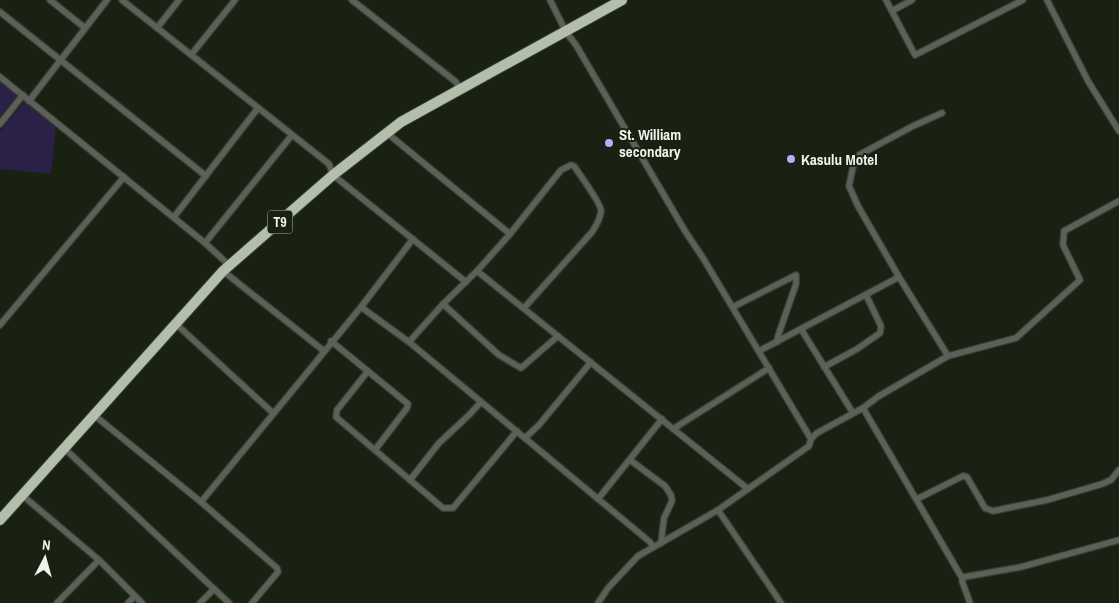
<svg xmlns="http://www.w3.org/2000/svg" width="1119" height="603" font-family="'Archivo Narrow',sans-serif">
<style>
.green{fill:#2a2048}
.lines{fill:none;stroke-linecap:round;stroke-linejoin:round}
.street-casing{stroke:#373f30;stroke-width:8}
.highway-casing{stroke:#373f30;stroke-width:12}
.street{stroke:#5c6059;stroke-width:5.5}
.highway{stroke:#b4bfab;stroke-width:10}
.poi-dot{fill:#baaaf7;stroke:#192112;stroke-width:2}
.labels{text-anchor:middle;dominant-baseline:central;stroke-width:4;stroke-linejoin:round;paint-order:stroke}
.shield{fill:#192112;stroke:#aeb5a9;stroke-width:1}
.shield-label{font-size:14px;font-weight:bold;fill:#eef4ea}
.poi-label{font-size:15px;font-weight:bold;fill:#eef4ea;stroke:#192112;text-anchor:start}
</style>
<rect width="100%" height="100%" fill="#192112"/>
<g class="green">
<polygon points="0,80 20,96 0,120"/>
<polygon points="24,102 56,127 51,174 0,169 0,131"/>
</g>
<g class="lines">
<defs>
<g id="street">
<polyline points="50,0 85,28"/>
<polyline points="122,0 329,164 333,175 466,282"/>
<polyline points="352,0 456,82 459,89"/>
<polyline points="550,0 566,32 576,45 685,231 703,258 811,439 809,446 718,510 638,556 608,588 598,603"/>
<polyline points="886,0 915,55 1023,0"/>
<polyline points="1047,0 1088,81 1119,131"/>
<polyline points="892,11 912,0"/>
<polyline points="0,12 206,176"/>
<polyline points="157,28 179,0"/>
<polyline points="191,55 235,0"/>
<polyline points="0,77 205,243 229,265"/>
<polyline points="29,101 107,0"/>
<polyline points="942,113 913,126 859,155 853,167 849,186 858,206 899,277 948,356"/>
<polyline points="0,124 23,95"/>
<polyline points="387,133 510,234"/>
<polyline points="174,217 258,108"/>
<polyline points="205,243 292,135"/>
<polyline points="223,271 324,351"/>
<polyline points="477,271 748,489"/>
<polyline points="443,304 499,355 521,368 558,336"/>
<polyline points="361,307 409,342 650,542 653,547"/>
<polyline points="733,307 796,275 796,284 778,336 777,342"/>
<polyline points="176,324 273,413"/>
<polyline points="0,325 124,177"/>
<polyline points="801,329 853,413"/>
<polyline points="331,341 408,404 407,408 375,450"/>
<path d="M409,342L443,304L477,271L510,234L561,170L571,165L574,166C580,175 600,202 601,210C601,218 596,226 592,232L524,308"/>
<polyline points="759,351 899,277"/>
<polyline points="824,367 857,349 880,333 881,326 866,295"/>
<polyline points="368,371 337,410 336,417 443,508 453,508 517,431"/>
<polyline points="863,408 962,578"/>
<polyline points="94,415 201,502 277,568 278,572 252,603"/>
<polyline points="673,429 769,368"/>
<polyline points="525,438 539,425 591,362"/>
<polyline points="811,439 817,433 863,408 879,396 948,356 1016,338 1080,280 1063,245 1064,231 1119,201"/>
<polyline points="64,448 229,603"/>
<polyline points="630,460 665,486 671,495 672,501 664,518 661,543"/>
<polyline points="410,480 439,443 469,415 481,402"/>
<polyline points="22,495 99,560 142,603"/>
<polyline points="598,499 662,419"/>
<polyline points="917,499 963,476 967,477 985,508 993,511 1047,500 1102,484 1111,480 1119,470"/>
<polyline points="201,502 361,307 413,239"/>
<polyline points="718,510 781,603"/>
<polyline points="57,603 99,560"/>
<polyline points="128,603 135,596"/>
<polyline points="200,603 214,589"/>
<polyline points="970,603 962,581 964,577 1021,567 1119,540"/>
</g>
<polyline id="highway" points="0,520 223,271 333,175 401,122 622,0"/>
</defs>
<use href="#street" class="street-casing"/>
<use href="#highway" class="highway-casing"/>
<use href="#street" class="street"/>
<use href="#highway" class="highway"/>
</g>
<g class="poi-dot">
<circle cx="609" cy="143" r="5"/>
<circle cx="791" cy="159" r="5"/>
</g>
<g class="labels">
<rect class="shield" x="267.5" y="210.5" width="25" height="23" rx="4"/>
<g class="shield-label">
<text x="280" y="222">T9</text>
</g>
<g class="poi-label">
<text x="619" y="134">St. William<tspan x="619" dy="17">secondary</tspan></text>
<text x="801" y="159">Kasulu Motel</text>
</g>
</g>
<g transform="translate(45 558) rotate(6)" stroke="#192112" stroke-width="4" paint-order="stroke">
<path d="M0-4L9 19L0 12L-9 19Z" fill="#eef4ea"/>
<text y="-8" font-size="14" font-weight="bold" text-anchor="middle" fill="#eef4ea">N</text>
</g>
</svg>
